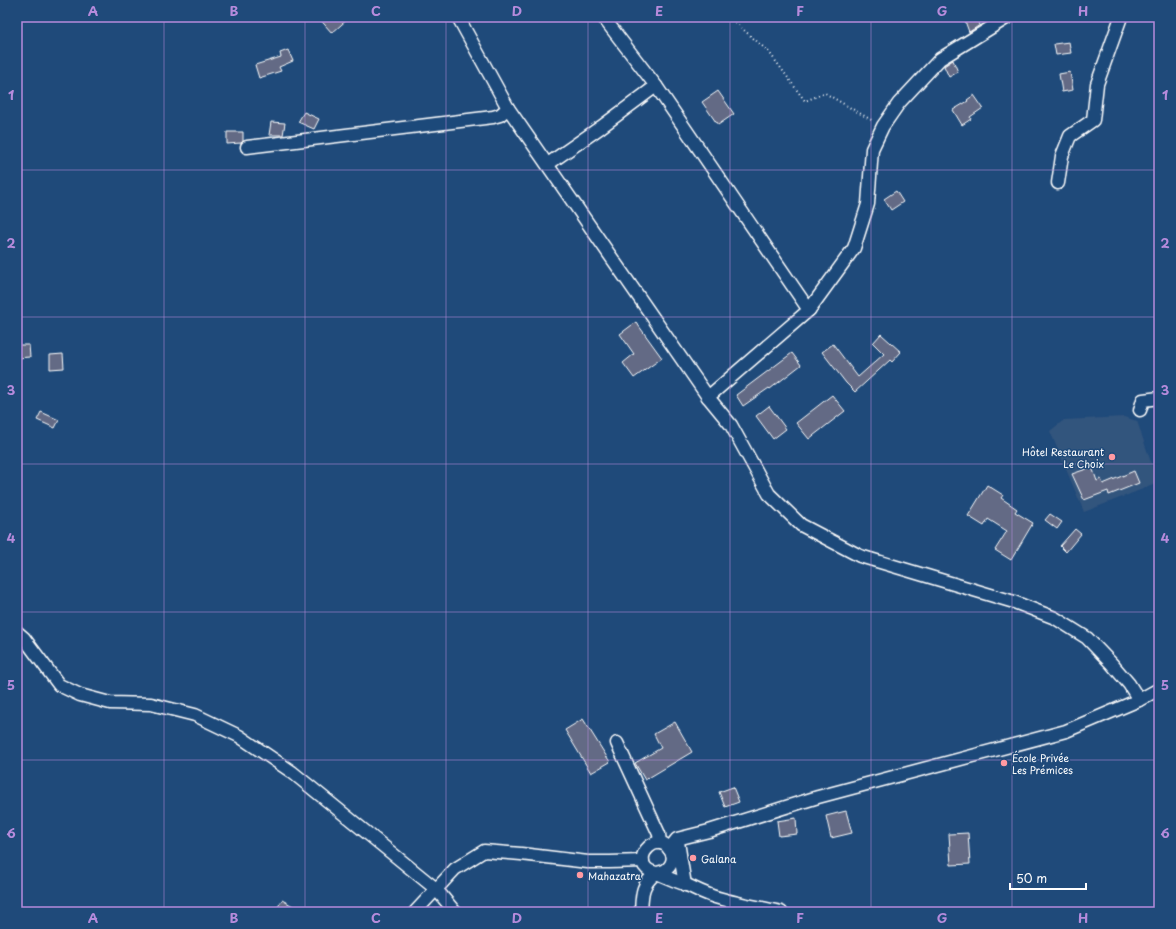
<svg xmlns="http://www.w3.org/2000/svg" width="1176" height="929" font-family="'Playpen Sans',sans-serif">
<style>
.built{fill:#33547d}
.building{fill:#636b85;stroke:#fff}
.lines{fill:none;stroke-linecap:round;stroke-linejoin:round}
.minor-casing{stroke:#fff;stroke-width:15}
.path{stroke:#fff;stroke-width:2;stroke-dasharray:1 3;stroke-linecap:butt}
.minor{stroke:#1f4a7a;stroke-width:12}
.grid{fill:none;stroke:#b68bdc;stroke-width:1;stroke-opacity:0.55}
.poi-dot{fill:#ff9aa2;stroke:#1f4a7a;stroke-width:1.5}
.labels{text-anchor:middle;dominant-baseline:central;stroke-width:3;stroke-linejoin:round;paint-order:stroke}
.poi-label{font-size:10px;fill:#fff;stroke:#1f4a7a;text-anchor:start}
.neatline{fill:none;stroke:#b68bdc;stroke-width:1.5}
.grid-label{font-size:13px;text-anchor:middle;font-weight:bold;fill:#b68bdc}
</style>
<rect width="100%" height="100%" fill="#1f4a7a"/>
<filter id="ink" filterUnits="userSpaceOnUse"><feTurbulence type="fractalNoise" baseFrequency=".025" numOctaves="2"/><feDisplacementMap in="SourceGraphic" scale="8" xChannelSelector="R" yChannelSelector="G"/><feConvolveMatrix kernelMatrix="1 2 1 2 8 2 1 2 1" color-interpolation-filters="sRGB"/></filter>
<g filter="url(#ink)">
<polygon class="built" points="1124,417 1137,421 1158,483 1084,512 1050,431 1064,420"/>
<g class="building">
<polygon points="318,17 350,17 332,33"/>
<polygon points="975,17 977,17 980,25 969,32 965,21"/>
<polygon points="1069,42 1071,53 1056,55 1054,44"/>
<polygon points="288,50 293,61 279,67 281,71 259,78 255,65 281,57 280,53"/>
<polygon points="953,60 958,72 949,77 944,66"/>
<polygon points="1070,72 1073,90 1062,92 1059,74"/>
<polygon points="718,91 734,114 718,125 702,102"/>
<polygon points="974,95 983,108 970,117 971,119 962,125 953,110 968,101 967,100"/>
<polygon points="304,112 319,119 314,129 298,122"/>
<polygon points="271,122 285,123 283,135 269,135"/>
<polygon points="227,132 243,132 243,141 241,143 227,144"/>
<polygon points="896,191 903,202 891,210 884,199"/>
<polygon points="636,322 662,358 634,378 623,363 634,354 620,334"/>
<polygon points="881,334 901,352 892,362 890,360 855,392 846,383 822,352 833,344 858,377 884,354 873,343"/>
<polygon points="17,345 29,345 30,357 17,358"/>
<polygon points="792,353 801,365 770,389 769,388 743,406 736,395"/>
<polygon points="63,354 64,368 50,369 50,355"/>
<polygon points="832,395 845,411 809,439 796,423"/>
<polygon points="769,406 786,429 773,439 756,416"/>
<polygon points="41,412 59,420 55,428 37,420"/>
<polygon points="1092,467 1097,481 1101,479 1103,484 1134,471 1139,483 1109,495 1108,491 1084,500 1072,474"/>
<polygon points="987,485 1003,495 1001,498 1017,509 1015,512 1033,523 1011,560 995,550 1007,531 988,519 984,526 968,516"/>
<polygon points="1050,514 1062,522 1057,529 1045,520"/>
<polygon points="1075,529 1081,534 1066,552 1060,546"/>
<polygon points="583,719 610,762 591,773 565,730"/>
<polygon points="675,722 692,752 645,780 635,763 661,748 654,734"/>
<polygon points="733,787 739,802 725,807 719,792"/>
<polygon points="846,811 852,833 831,838 826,816"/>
<polygon points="796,818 797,834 779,836 777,821"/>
<polygon points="968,833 970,864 951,865 949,834"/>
<polygon points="282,900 293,906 290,912 275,912"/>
</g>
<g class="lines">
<defs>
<g id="minor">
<polyline points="458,17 508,108 708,397 731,425 769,494 801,525 860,556 1014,602 1055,618 1087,638 1111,663 1129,684 1139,700"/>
<polyline points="603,17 656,86 809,310 708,397"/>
<polyline points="247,147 493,117 500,115 508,108"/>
<polyline points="548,164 601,127 656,86"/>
<polyline points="1058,183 1062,156 1070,136 1093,120 1097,84 1121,17"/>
<polyline points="809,310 854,248 868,204 872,149 883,126 899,103 940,59 1008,17"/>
<polyline points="1140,410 1143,400 1159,398"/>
<polyline points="17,632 24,638 59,685 80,695 110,703 151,704 195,715 239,736 292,772 436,889 455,912"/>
<polyline points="617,743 659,834 660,843"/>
<polyline points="678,842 685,885"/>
<polyline points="669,849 677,839 709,831 818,797 1066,731 1139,700 1159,689"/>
<polyline points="415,912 455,869 484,851 521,854 588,862 610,862 643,861"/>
<path d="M641,912C642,896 641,885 655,874C658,872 663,872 666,870C671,866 674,860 672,854C661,826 628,858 650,871C653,872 656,873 659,874C668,878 678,882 687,885C695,889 704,893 712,896C732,903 760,907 781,912"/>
</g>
</defs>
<use href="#minor" class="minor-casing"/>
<polyline class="path" points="729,17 769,52 805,101 825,93 873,121"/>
<use href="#minor" class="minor"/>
</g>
</g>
<path class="grid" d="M164,17V912M305,17V912M446,17V912M588,17V912M730,17V912M871,17V912M1012,17V912M17,170H1159M17,317H1159M17,464H1159M17,612H1159M17,760H1159"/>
<g class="poi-dot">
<circle cx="1112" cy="457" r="4"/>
<circle cx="1004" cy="763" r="4"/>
<circle cx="693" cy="858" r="4"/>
<circle cx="580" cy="875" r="4"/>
</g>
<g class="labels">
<g class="poi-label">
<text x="1104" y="451" text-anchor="end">Hôtel Restaurant<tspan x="1104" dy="12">Le Choix</tspan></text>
<text x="1012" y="757">École Privée<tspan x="1012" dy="12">Les Prémices</tspan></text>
<text x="701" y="858">Galana</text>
<text x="588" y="875">Mahazatra</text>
</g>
</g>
<rect width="1176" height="929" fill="none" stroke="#1f4a7a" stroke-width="44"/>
<path d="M1010 883v6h76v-6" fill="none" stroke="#ffffff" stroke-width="2"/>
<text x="1016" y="883" font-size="12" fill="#ffffff" stroke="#1f4a7a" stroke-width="3" paint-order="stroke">50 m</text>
<rect x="22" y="22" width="1132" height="885" class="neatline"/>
<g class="grid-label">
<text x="93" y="16">A</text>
<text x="234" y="16">B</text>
<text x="376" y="16">C</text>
<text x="517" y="16">D</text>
<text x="659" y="16">E</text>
<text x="800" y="16">F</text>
<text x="942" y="16">G</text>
<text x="1083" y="16">H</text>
<text x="11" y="100">1</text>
<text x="1165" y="100">1</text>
<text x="11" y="248">2</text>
<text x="1165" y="248">2</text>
<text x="11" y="395">3</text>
<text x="1165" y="395">3</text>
<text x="11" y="543">4</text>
<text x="1165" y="543">4</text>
<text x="11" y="690">5</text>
<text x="1165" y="690">5</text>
<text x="11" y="838">6</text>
<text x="1165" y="838">6</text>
<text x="93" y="923">A</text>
<text x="234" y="923">B</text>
<text x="376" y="923">C</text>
<text x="517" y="923">D</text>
<text x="659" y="923">E</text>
<text x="800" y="923">F</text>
<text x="942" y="923">G</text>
<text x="1083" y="923">H</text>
</g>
</svg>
